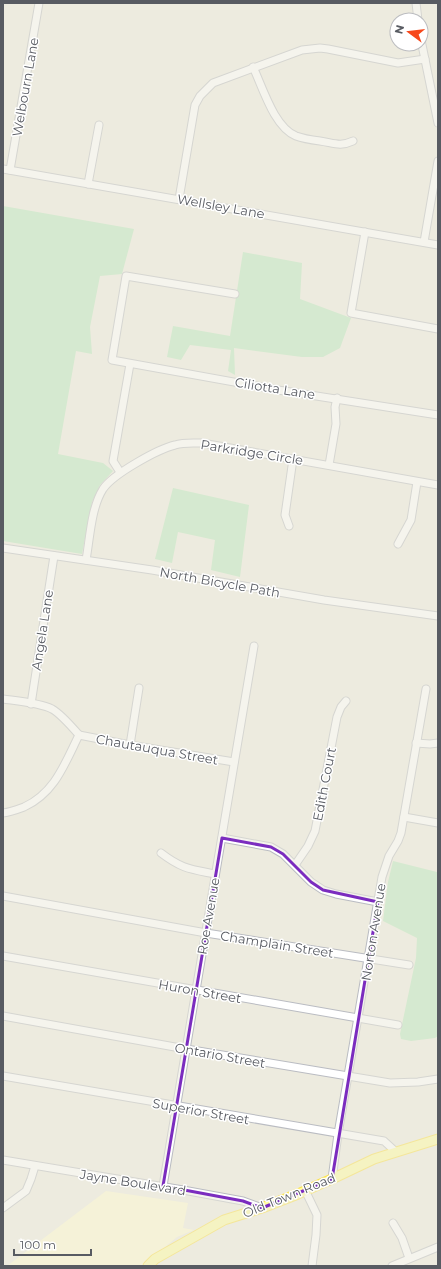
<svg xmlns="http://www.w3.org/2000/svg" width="441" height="1269" font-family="Montserrat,sans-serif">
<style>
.commercial{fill:#fffad1}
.green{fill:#b8e7be}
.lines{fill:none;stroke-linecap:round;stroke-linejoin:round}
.minor-casing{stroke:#babcc2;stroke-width:9}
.major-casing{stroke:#fde148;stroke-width:11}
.minor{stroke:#fff;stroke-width:7}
.major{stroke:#fffca1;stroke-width:9}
.marked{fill:none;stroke:#7b2cbf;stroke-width:3;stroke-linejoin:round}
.labels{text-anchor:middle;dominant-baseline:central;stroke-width:3;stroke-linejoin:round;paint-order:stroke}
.street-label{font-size:13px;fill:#585b62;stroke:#fff}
</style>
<rect width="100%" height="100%" fill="#edebdf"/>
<polygon class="commercial" points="106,1191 188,1203 183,1228 194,1230 177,1237 143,1266 7,1266"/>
<g class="green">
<polygon points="3,206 134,229 122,274 100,276 90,327 92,354 76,351 58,454 103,463 113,471 100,485 92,502 82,554 3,541"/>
<polygon points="243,252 302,263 300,299 351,318 340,348 323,357 302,357 234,348 235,375 228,371 231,350 190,345 181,360 167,357 173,326 230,336"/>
<polygon points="173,488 249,505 240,577 211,570 215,540 178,532 172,563 155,559"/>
<polygon points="393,861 437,872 438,870 438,1036 435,1038 411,1041 401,1039 400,1034 416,958 417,938 383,921 388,882"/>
</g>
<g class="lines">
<defs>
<g id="minor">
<polyline points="416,3 418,20"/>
<polyline points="421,40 438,123"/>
<path d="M253,67C263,88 274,127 296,136C304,139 312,140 320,141C334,143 340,147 353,141"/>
<polyline points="3,169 438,245"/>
<polyline points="10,170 39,3"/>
<polyline points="88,184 99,125"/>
<polyline points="179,199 195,105 200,96 213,83 302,50 320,48 328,49 398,63 425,59"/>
<polyline points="365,232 351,313 438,329"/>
<polyline points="424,242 438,161"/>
<polyline points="235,294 126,276 112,360 278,390 438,415"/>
<polyline points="329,465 336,424 335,407 337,398"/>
<polyline points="120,472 113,461 130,364"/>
<polyline points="289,526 285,515 293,459"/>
<polyline points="398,544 411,520 417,482"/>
<polyline points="3,548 152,570 324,600 438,616"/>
<path d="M86,560C90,538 91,508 103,489C113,474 158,449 175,445C184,442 193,443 202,443L438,485"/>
<path d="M3,699C17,701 40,703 52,709C61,714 72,727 79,735"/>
<polyline points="31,704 54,556"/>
<polyline points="79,735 130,745 234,762"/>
<polyline points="416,743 430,744 438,743"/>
<polyline points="130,745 139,688"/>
<path d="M3,813C11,812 16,810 24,807C55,793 65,763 79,735"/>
<polyline points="404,817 438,823"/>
<polyline points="222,838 271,847 283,854 311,882 323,890 336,894 378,902"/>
<path d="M161,853C182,869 190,869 215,874"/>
<polyline points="295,865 308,846 315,831 337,717 341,707 346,701"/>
<polyline points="3,896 206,933 409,965"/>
<polyline points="3,956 398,1025"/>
<polyline points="3,1016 186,1049 390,1083 418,1082 438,1079"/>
<polyline points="3,1076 384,1141 396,1152"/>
<polyline points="3,1160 183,1190 243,1201 262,1208"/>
<polyline points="332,1179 338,1134 382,877 389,856 398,841 401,833 426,689"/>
<polyline points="163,1186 254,646"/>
<polyline points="305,1190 317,1215 316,1235 312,1266"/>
<polyline points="3,1208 26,1191 31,1179 35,1166"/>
<polyline points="393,1223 402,1238 409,1258"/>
<polyline points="392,1266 438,1247"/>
</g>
<polyline id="major" points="148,1266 155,1259 224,1220 262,1208 298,1194 332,1179 374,1159 438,1139"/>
</defs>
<use href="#minor" class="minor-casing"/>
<use href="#major" class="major-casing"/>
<use href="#minor" class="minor"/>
<use href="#major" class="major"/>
</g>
<path d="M0 0H441V1269H0ZM222,838L271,847L283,854L311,882L323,890L378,902L332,1179L262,1208L243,1201L163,1186Z" fill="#edebdf" fill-opacity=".55" fill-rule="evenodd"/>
<path class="marked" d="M222,838L271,847L283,854L311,882L323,890L378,902L332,1179L262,1208L243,1201L163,1186Z"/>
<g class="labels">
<g class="street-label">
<text transform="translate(25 87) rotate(-80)">Welbourn Lane</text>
<text transform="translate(221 206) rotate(10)">Wellsley Lane</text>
<text transform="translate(275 388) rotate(9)">Ciliotta Lane</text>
<text transform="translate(252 452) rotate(9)">Parkridge Circle</text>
<text transform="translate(220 582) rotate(10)">North Bicycle Path</text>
<text transform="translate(42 630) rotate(-81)">Angela Lane</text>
<text transform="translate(157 749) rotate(10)">Chautauqua Street</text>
<text transform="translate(324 784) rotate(-79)">Edith Court</text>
<text transform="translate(208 916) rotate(-80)">Roe Avenue</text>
<text transform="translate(373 932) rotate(-81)">Norton Avenue</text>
<text transform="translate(277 944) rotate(9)">Champlain Street</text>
<text transform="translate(200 991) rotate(10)">Huron Street</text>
<text transform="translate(220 1055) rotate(10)">Ontario Street</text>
<text transform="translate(201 1111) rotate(10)">Superior Street</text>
<text transform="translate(133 1182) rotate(9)">Jayne Boulevard</text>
<text transform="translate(289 1195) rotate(-22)">Old Town Road</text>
</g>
</g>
<rect width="441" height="1269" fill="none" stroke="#585b62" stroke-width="8"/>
<g transform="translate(409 32) rotate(285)"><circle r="19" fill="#ffffff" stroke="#bcbdc0"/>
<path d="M0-3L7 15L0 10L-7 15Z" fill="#f7481b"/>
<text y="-6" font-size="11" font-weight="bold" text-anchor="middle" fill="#585b62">N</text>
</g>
<path d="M14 1249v6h77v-6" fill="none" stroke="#585b62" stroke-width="2"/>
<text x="20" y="1249" font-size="12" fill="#585b62" stroke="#ffffff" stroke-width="3" paint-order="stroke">100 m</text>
</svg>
